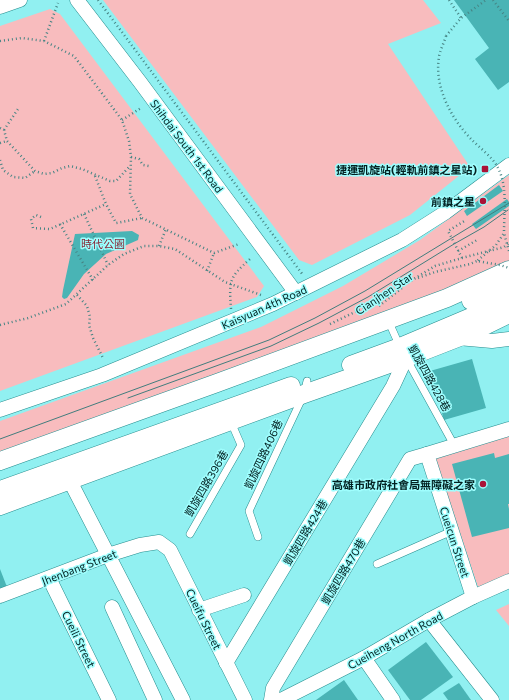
<svg xmlns="http://www.w3.org/2000/svg" width="509" height="700" font-family="Commissioner,'Noto Sans TC',sans-serif">
<style>
.green{fill:#f8bcbe}
.building{fill:#49b4b5}
.lines{fill:none;stroke-linecap:round;stroke-linejoin:round}
.service-casing{stroke:#258d8e;stroke-width:8}
.minor-casing{stroke:#258d8e;stroke-width:15}
.tertiary-casing{stroke:#258d8e;stroke-width:19}
.path{stroke:#468484;stroke-width:2.5;stroke-dasharray:1 3;stroke-linecap:butt}
.service{stroke:#fff;stroke-width:7}
.minor{stroke:#fff;stroke-width:14}
.tertiary{stroke:#fff;stroke-width:18}
.tram{stroke:#427d7d;stroke-width:1}
.path-bridge{stroke:#468484;stroke-width:2.5;stroke-dasharray:1 3;stroke-linecap:butt}
.poi-dot{fill:#aa1337;stroke:#9ffefe;stroke-width:1.5}
.labels{text-anchor:middle;dominant-baseline:central;stroke-width:3;stroke-linejoin:round;paint-order:stroke}
.street-label{font-size:11px;fill:#022121;stroke:#9ffefe}
.poi-label{font-size:11px;font-weight:bold;fill:#022121;stroke:#9ffefe;text-anchor:end}
.park-label{font-size:11px;fill:#872937;stroke:#9ffefe}
</style>
<rect width="100%" height="100%" fill="#91f0f1"/>
<g class="green">
<polygon points="103,0 423,0 441,23 388,44 470,167 410,215 312,265 299,260"/>
<polygon points="50,9 60,14 264,286 257,297 0,391 0,26"/>
<polygon points="509,175 509,264 445,293 0,457 0,421 261,327 343,286 420,240"/>
<polygon points="509,432 509,577 479,590 435,458"/>
<polygon points="509,604 509,626 496,610"/>
</g>
<g class="building">
<polygon points="454,0 509,0 509,82 498,90 475,59 489,48"/>
<polygon points="499,185 503,191 467,216 464,211"/>
<polygon points="507,199 509,202 509,206 476,229 472,224"/>
<polygon points="132,231 139,235 138,240 106,254 84,274 67,298 64,299 62,297 63,290 75,234"/>
<polygon points="472,359 486,408 444,420 430,371"/>
<polygon points="494,453 495,458 509,454 509,504 508,504 509,509 509,528 472,537 452,464"/>
<polygon points="0,569 7,587 0,590"/>
<polygon points="426,642 453,677 421,700 410,700 388,670"/>
<polygon points="344,680 358,700 316,700"/>
<polygon points="459,683 471,700 448,700 443,693"/>
</g>
<g class="lines">
<defs>
<g id="service">
<polyline points="388,320 400,347"/>
<polyline points="406,358 454,445"/>
<polyline points="190,534 241,445 231,422"/>
<polyline points="258,537 249,511 304,394 307,381"/>
<polyline points="377,564 452,531"/>
</g>
<g id="minor">
<polyline points="77,0 140,82 296,293"/>
<polyline points="0,7 20,0"/>
<polyline points="458,338 492,341 509,339"/>
<polyline points="0,410 102,375 273,304 402,240 446,212 509,165"/>
<polyline points="70,481 183,700"/>
<polyline points="49,578 109,700"/>
<polyline points="0,596 108,555 140,545 159,542 170,550 245,700"/>
<polyline points="473,597 427,454 509,429"/>
<polyline points="112,607 155,700"/>
<polyline points="199,610 244,595"/>
<polyline points="429,620 492,700"/>
<polyline points="364,658 393,700"/>
<polyline points="226,663 393,386 406,358"/>
<polyline points="271,700 273,688 410,459 427,454"/>
<polyline points="281,700 364,658 429,620 473,597 509,581"/>
</g>
<g id="tertiary">
<polyline points="471,301 509,285"/>
<polyline points="351,365 400,347 509,301"/>
<polyline points="0,461 217,383 447,298 509,270"/>
<polyline points="0,490 291,386"/>
<polyline points="0,506 304,394 406,358 470,333 509,314"/>
</g>
</defs>
<use href="#service" class="service-casing"/>
<use href="#minor" class="minor-casing"/>
<use href="#tertiary" class="tertiary-casing"/>
<g class="path">
<polyline points="98,0 303,275"/>
<polyline points="449,0 461,18"/>
<polyline points="493,0 509,21"/>
<polyline points="446,36 461,18 486,0"/>
<polyline points="0,41 22,38 44,41 74,56 122,120 129,141 131,157 130,194 142,218 214,253 239,244"/>
<polyline points="44,41 58,3"/>
<polyline points="122,120 141,108"/>
<polyline points="0,128 4,130 7,141 35,171 44,174 52,173 62,168 70,166 82,169 110,181 116,181 130,166"/>
<polyline points="4,130 18,109"/>
<polyline points="0,143 7,141"/>
<polyline points="131,157 139,159 143,165 149,166"/>
<polyline points="0,160 3,170 13,177 25,178 35,171"/>
<polyline points="95,176 106,204 116,223 142,218"/>
<polyline points="84,214 108,265"/>
<polyline points="41,217 36,215 31,219 33,228 50,229 106,204"/>
<polyline points="60,224 93,280"/>
<polyline points="159,246 166,229"/>
<polyline points="458,251 477,240"/>
<polyline points="462,258 448,231 466,220"/>
<polyline points="207,271 214,253"/>
<polyline points="418,278 435,272 470,264 477,261"/>
<polyline points="77,295 87,306 90,317 89,325 93,338 103,358"/>
<polyline points="379,306 402,288"/>
<path d="M231,309C229,280 229,278 250,259"/>
<polyline points="330,324 378,301 435,266 462,258 504,247 509,243"/>
<polyline points="0,325 28,318 66,304 108,265 124,254 144,246 159,246 175,249 225,282 261,295"/>
</g>
<use href="#service" class="service"/>
<use href="#minor" class="minor"/>
<use href="#tertiary" class="tertiary"/>
<g class="tram">
<polyline points="128,398 271,346 319,323 368,297 454,244 484,227 508,210"/>
<polyline points="0,439 269,340 315,318 365,291 509,203"/>
</g>
<g class="path-bridge">
<path d="M446,36C444,43 440,50 439,57C434,87 451,118 471,139C479,147 492,157 497,166C508,185 504,211 504,233"/>
<polyline points="509,251 504,233 496,245 477,261 500,265 509,268"/>
</g>
</g>
<g class="poi-dot">
<rect x="481" y="165" width="8" height="8" rx="2"/>
<circle cx="483" cy="201" r="4"/>
<circle cx="483" cy="484" r="4"/>
</g>
<g class="labels">
<g class="street-label">
<text transform="translate(187 146) rotate(53)">Shihdai South 1st Road</text>
<text transform="translate(384 293) rotate(-34)">Cianjhen Star</text>
<text transform="translate(264 307) rotate(-24)">Kaisyuan 4th Road</text>
<text transform="translate(430 378) rotate(61)">凱旋四路428巷</text>
<text transform="translate(263 454) rotate(-65)">凱旋四路406巷</text>
<text transform="translate(206 483) rotate(-60)">凱旋四路396巷</text>
<text transform="translate(305 532) rotate(-59)">凱旋四路424巷</text>
<text transform="translate(455 542) rotate(72)">Cueicun Street</text>
<text transform="translate(79 567) rotate(-21)">Jhenbang Street</text>
<text transform="translate(343 571) rotate(-59)">凱旋四路470巷</text>
<text transform="translate(204 619) rotate(64)">Cueifu Street</text>
<text transform="translate(79 639) rotate(64)">Cueili Street</text>
<text transform="translate(395 640) rotate(-29)">Cueiheng North Road</text>
</g>
<g class="poi-label">
<text x="477" y="169">捷運凱旋站(輕軌前鎮之星站)</text>
<text x="475" y="201">前鎮之星</text>
<text x="475" y="484">高雄市政府社會局無障礙之家</text>
</g>
<g class="park-label">
<text x="103" y="243">時代公園</text>
</g>
</g>
</svg>
